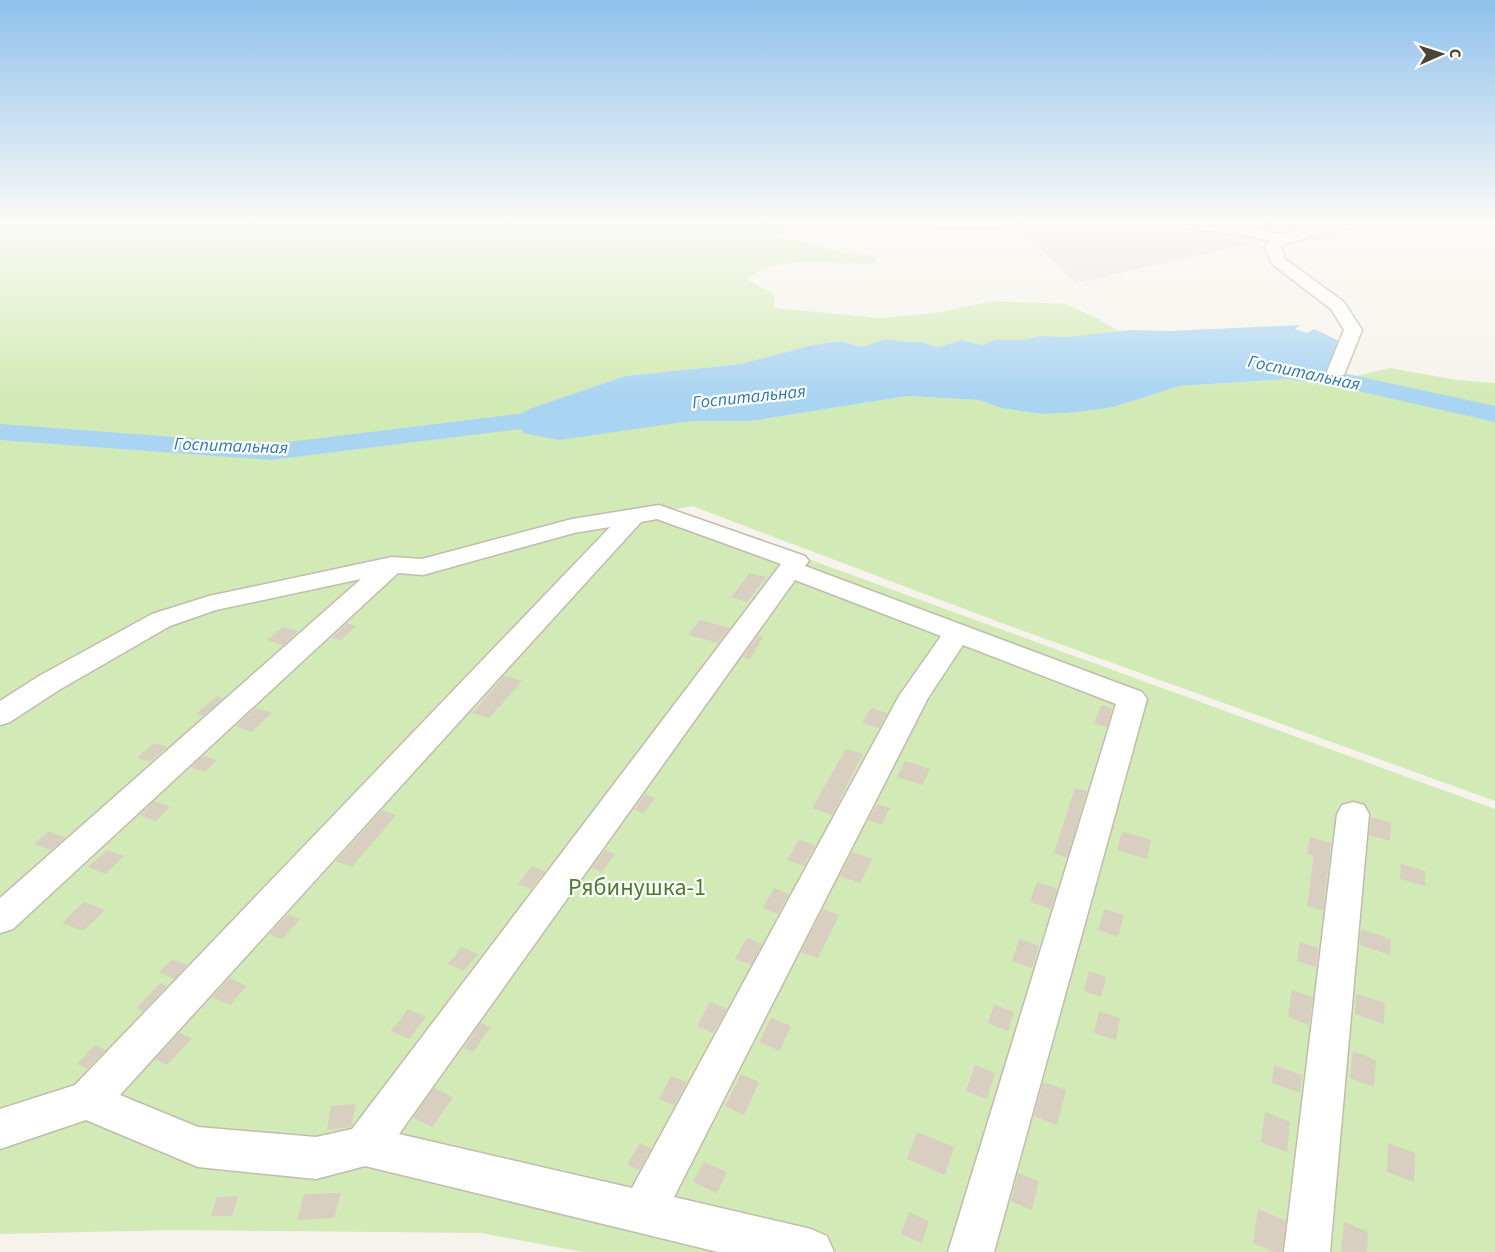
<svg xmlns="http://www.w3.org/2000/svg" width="1495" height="1252" font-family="'Source Sans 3',sans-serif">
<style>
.industrial{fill:#e6e2dd}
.green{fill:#d2eab5}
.water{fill:#a9d4f2}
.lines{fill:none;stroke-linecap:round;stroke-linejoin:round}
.river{fill:#a9d4f2;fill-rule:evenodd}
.building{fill:#d8cfc1}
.minor-casing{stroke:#c2bbae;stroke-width:3}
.minor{fill:#fff;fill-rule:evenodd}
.labels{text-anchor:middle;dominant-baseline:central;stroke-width:4.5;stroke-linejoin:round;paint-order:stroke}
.far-water-label{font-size:18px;font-style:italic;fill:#2e7ab2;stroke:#fff}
.near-park-label{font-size:24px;fill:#4a7f2a;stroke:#fff}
</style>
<rect width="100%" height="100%" fill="#f6f3ec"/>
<polygon class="industrial" points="1014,223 1342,223 1076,283"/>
<path class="green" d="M0,223H796L777,236L842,252L878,257L873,264C839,265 801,257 767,268C760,270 753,275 746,279L774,294V308L879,318L936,313L993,301L1065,304L1095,317L1120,332L1069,337L1041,336L1021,340H994L983,345L961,340L938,347L922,342H906L885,339L862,347L840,341L812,345L741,364L625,376L529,409L691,421H751L907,396L979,400L1001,408L1042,414L1113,407L1180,386L1288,379L1321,384L1390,368L1457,380L1495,383V801L999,622L692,506L673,510L1495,809V1252H582L481,1233L171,1230L0,1234Z"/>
<path class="water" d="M1301,325L1295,329L1307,333L1314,329L1341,342L1328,377C1314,384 1303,382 1288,379L1180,386L1113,407L1077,412L1042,414L1001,408L979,400L907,396L751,421H691L559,440L523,433L518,417L529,409L625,376L741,364L812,345L840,341L862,347L885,339L906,342H922L938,347L961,340L983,345L994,340H1021L1041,336L1069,337L1130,330L1170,331Z"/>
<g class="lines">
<g class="river">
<polygon points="1283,360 1495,406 1495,422 1274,372 1271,367 1274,362"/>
<polygon points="567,408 576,410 580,416 576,422 271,460 0,440 0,424 271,444"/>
</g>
</g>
<g class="building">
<polygon points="750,573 766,577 747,602 731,597"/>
<polygon points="700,620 730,628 718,643 688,635"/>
<polygon points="347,623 356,626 341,640 332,638"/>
<polygon points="283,627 298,631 283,645 267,640"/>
<polygon points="758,636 763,637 750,659 743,657"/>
<polygon points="504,676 522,681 489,718 472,713"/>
<polygon points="217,696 223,698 203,716 196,714"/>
<polygon points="1101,705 1112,708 1107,727 1094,724"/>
<polygon points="255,708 272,713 252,732 236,726"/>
<polygon points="871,708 887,713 879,728 862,723"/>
<polygon points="154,743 167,747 150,762 137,758"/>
<polygon points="846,749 863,754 832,815 812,808"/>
<polygon points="203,756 217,760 205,772 191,767"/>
<polygon points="905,761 930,769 923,785 897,777"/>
<polygon points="1075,788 1087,791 1067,858 1054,853"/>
<polygon points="645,794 655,798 644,813 634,810"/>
<polygon points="154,801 170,807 156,821 140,815"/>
<polygon points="877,804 890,808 882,825 868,820"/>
<polygon points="382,810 396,815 352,867 336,861"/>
<polygon points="1371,817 1391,823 1390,841 1369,835"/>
<polygon points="49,831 65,838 51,850 34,844"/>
<polygon points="1122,831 1151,840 1147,859 1117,850"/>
<polygon points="1310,837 1331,843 1323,911 1307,906 1314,856 1307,854"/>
<polygon points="799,840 815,845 804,866 787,860"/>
<polygon points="107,850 124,856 105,874 88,867"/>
<polygon points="605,850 615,854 602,872 592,868"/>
<polygon points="852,852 872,859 860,883 840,876"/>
<polygon points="1401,864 1425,871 1425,886 1400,879"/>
<polygon points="532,866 545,871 531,889 518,884"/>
<polygon points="1037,882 1057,889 1051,909 1030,902"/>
<polygon points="774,888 789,894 778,914 763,908"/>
<polygon points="84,902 105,910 83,931 62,923"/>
<polygon points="823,909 839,915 818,958 801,952"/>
<polygon points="1104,909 1124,915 1118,937 1098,930"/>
<polygon points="288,914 300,919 282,939 269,934"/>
<polygon points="1361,929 1391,939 1390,955 1360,945"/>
<polygon points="747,938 762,944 751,965 735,959"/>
<polygon points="1019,939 1039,946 1032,968 1012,961"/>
<polygon points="1300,942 1318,948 1316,967 1297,961"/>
<polygon points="462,947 478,954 464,971 448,964"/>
<polygon points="173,959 187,965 174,979 159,972"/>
<polygon points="1089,971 1106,977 1101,997 1084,991"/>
<polygon points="230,978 247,986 230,1005 212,997"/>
<polygon points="160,983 167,986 143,1011 137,1008"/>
<polygon points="1292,990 1313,997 1309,1025 1288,1017"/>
<polygon points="1356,994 1385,1003 1384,1024 1355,1014"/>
<polygon points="710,1002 727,1009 713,1033 697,1026"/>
<polygon points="994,1005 1014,1012 1008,1031 988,1023"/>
<polygon points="408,1009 426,1017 409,1039 391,1031"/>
<polygon points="1099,1011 1120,1018 1116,1040 1094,1033"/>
<polygon points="771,1018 791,1026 779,1051 759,1042"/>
<polygon points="481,1023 491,1027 473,1052 464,1048"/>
<polygon points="179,1033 192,1038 167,1065 155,1059"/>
<polygon points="95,1045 106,1050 87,1069 77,1064"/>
<polygon points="1353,1051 1376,1060 1374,1087 1350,1078"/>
<polygon points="975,1065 995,1073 987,1099 966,1091"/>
<polygon points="1274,1065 1302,1075 1300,1093 1272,1083"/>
<polygon points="741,1074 759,1082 744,1115 725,1106"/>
<polygon points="671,1076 687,1082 674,1105 659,1099"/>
<polygon points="1043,1082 1066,1090 1057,1125 1034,1116"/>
<polygon points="434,1088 453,1097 432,1127 413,1118"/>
<polygon points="356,1104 351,1127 327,1130 331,1106"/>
<polygon points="1265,1112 1290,1122 1287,1152 1261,1142"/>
<polygon points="917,1132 954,1147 945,1175 907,1159"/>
<polygon points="640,1143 651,1149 639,1170 627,1165"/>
<polygon points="1388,1143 1415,1153 1414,1182 1387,1172"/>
<polygon points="704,1162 727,1172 717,1193 693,1182"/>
<polygon points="1018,1173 1039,1181 1032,1210 1011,1201"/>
<polygon points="341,1193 334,1218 297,1220 304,1194"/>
<polygon points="238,1196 232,1216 211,1216 217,1197"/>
<polygon points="1258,1209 1286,1221 1282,1252 1274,1252 1253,1243"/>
<polygon points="909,1212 929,1221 922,1243 901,1234"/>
<polygon points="1344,1222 1368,1232 1367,1252 1341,1252"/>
</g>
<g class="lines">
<defs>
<g id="minor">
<polygon points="924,223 1007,223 999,228 932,228"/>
<polygon points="1177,223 1223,223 1280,234 1333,223 1361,223 1358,226 1285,243 1281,247 1285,259 1344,302 1362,330 1344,375 1330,375 1327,371 1344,330 1331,309 1272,264 1265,247 1270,241 1244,235 1185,228"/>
<path d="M659,505L805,556L809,561L805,566L1142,692L1147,699L994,1252H948L1116,704L963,645L928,698L674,1197L811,1229L827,1236L834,1252H718L365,1166L316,1179L198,1167L86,1120L0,1149V1109L75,1085L610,527L574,533L423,575L398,573L13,929L0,933V898L361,579L216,610L170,626L59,690L10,722L0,725V701L39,676L152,614L209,596L392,557L422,559L572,519ZM657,519L781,564L352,1129L316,1137L198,1127L120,1095L641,522ZM795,580L941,636L899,696L632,1188L399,1134Z"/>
<polygon points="1353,802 1364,805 1369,814 1330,1252 1284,1252 1337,814 1342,805"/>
</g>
</defs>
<use href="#minor" class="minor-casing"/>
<use href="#minor" class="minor"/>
</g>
<linearGradient id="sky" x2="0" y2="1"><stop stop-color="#8fc1ec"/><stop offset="0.56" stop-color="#fbfaf6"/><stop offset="1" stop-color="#fbfaf6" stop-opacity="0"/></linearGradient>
<rect width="1495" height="398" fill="url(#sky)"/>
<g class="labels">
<g class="far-water-label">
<text transform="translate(1304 373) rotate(12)">Госпитальная</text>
<text transform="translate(749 397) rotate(-6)">Госпитальная</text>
<text transform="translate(231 446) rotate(2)">Госпитальная</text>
</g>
<g class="near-park-label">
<text x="637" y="887">Рябинушка-1</text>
</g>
</g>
<g transform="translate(1441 54) rotate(87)" stroke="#ffffff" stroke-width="4.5" paint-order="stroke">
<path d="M0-4.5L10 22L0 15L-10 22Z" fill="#4b4439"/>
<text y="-9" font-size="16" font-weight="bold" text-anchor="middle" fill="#4b4439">С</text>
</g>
</svg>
